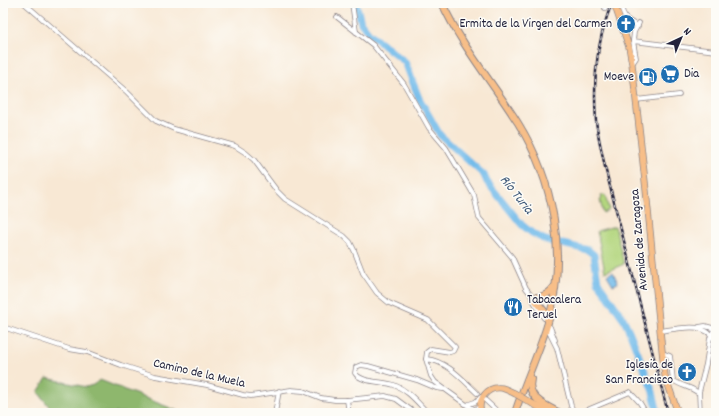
<svg xmlns="http://www.w3.org/2000/svg" width="719" height="416" font-family="Dekko,sans-serif">
<style>
.green{fill:#b3d67e;stroke:#6a7c5c}
.forest{fill:#8eb76d;stroke:#586c54}
.water{fill:#72bbea;stroke:#4a6e92}
.lines{fill:none;stroke-linecap:round;stroke-linejoin:round}
.river{stroke:#72bbea;stroke-width:7}
.minor-casing{stroke:#8d8588;stroke-width:5.5}
.major-casing{stroke:#8d8588;stroke-width:7}
.highway-casing{stroke:#8d8588;stroke-width:8}
.minor{stroke:#fff;stroke-width:4}
.major{stroke:#f7be88;stroke-width:5.5}
.highway{stroke:#f7be88;stroke-width:6}
.rail-casing{stroke:#22223b;stroke-width:2.5}
.rail{stroke:#fdfcf7;stroke-width:1;stroke-dasharray:3;stroke-linecap:butt}
.major-bridge-casing{stroke:#8d8588;stroke-width:7;stroke-linecap:butt}
.major-bridge{stroke:#f7be88;stroke-width:5.5}
.labels{text-anchor:middle;dominant-baseline:central;stroke-width:3;stroke-linejoin:round;paint-order:stroke}
.poi-label{font-size:13px;fill:#22223b;stroke:#fdfcf7;text-anchor:end}
.street-label{font-size:13px;fill:#22223b;stroke:#fdfcf7}
.water-label{font-size:14px;font-style:italic;fill:#3e5878;stroke:#fdfcf7}
</style>
<rect width="100%" height="100%" fill="#fdfcf7"/>
<filter id="ink" filterUnits="userSpaceOnUse"><feTurbulence type="fractalNoise" baseFrequency=".025" numOctaves="2"/><feDisplacementMap in="SourceGraphic" scale="8" xChannelSelector="R" yChannelSelector="G"/><feConvolveMatrix kernelMatrix="1 2 1 2 8 2 1 2 1" color-interpolation-filters="sRGB"/></filter>
<filter id="wash" filterUnits="userSpaceOnUse"><feTurbulence type="fractalNoise" baseFrequency=".012" numOctaves="4" result="noise"/><feDisplacementMap in="SourceGraphic" scale="16" xChannelSelector="R" yChannelSelector="G"/><feGaussianBlur stdDeviation="0.9" result="paint"/><feColorMatrix in="noise" values="0 0 0 0 0 0 0 0 0 0 0 0 0 0 0 0 0 1.4 0 .05"/><feComposite in="paint" operator="in"/></filter>
<g filter="url(#wash)">
<rect width="100%" height="100%" fill="#f8e8d4"/>
<g class="green">
<polygon points="605,195 609,210 603,213 600,200 602,199 601,196"/>
<polygon points="615,226 624,264 605,272 597,231"/>
</g>
<polygon class="forest" points="47,378 86,387 93,385 100,380 183,413 54,413 38,392"/>
<polygon class="water" points="613,272 618,283 613,285 607,275"/>
<g class="lines">
<polyline class="river" points="356,3 361,23 369,33 405,62 419,98 440,135 484,175 487,182 522,225 532,233 545,240 588,250 594,255 598,282 623,318 630,333 653,392 658,413"/>
</g>
</g>
<g filter="url(#ink)">
<g class="lines">
<defs>
<g id="minor">
<polyline points="24,3 127,92 156,121 174,129 235,146 246,153 254,160 277,191 285,199 344,236 350,242 354,250 363,273 377,293 389,303 428,320 455,347 453,351 450,352 431,349 427,352 426,359"/>
<polyline points="352,3 356,32"/>
<path d="M621,3C623,18 624,19 638,26"/>
<polyline points="605,8 606,3"/>
<polyline points="337,17 373,45 404,84 429,128 446,148 474,195 479,218 512,257 526,288 533,297"/>
<polyline points="633,41 634,32 639,23"/>
<polyline points="632,64 636,58 633,41 716,51"/>
<polyline points="636,100 679,95"/>
<polyline points="533,300 544,318"/>
<polyline points="546,326 557,348 571,406 574,413"/>
<polyline points="3,327 69,349 87,352 121,365 155,376 207,385 243,395 251,396 291,390 303,391 321,398 335,400 347,400 385,396 396,399 415,413"/>
<polyline points="550,327 555,340"/>
<polyline points="699,327 705,326 716,329"/>
<path d="M660,331C681,329 703,320 716,341"/>
<path d="M662,354H665L670,356L673,380C680,386 689,386 697,392"/>
<path d="M477,393C462,379 447,361 426,359L431,376L435,382L468,406L474,409L479,408"/>
<polyline points="347,400 349,413"/>
<polyline points="485,400 499,413"/>
<polyline points="469,404 475,402 481,397"/>
<polyline points="275,413 279,391"/>
<path d="M428,413C417,402 408,390 394,385C383,381 361,383 355,373L356,367L361,365L368,366L417,380L436,388L443,389"/>
<polyline points="580,413 630,392 640,403 646,413"/>
<polyline points="700,413 699,392 706,364 710,338 716,326"/>
</g>
<g id="major">
<polyline points="615,6 629,47 632,64 646,190 662,350 665,376 678,413"/>
<polyline points="533,404 549,413"/>
<path d="M481,413C477,400 487,386 502,388C506,389 510,391 514,393"/>
</g>
<g id="highway">
<path d="M442,3C462,47 493,83 518,123C554,181 567,253 549,319C540,351 525,381 515,413"/>
<polyline points="533,297 545,312 548,321"/>
<path d="M533,297C542,298 549,294 554,287"/>
<path d="M531,379C526,398 546,406 560,413"/>
<polyline points="480,411 481,413"/>
</g>
</defs>
<use href="#minor" class="minor-casing"/>
<use href="#major" class="major-casing"/>
<use href="#highway" class="highway-casing"/>
<use href="#minor" class="minor"/>
<use href="#major" class="major"/>
<use href="#highway" class="highway"/>
<defs>
<path id="rail" d="M612,3C597,39 593,82 596,121C598,137 602,152 605,167L668,413"/>
</defs>
<use href="#rail" class="rail-casing"/>
<use href="#rail" class="rail"/>
<defs>
<polyline id="major-bridge" points="514,393 533,404"/>
</defs>
<use href="#major-bridge" class="major-bridge-casing"/>
<use href="#major-bridge" class="major-bridge"/>
</g>
</g>
<defs>
<symbol id="church-disc" viewBox="-11 -11 22 22"><circle r="9.5" fill="#1f6fb2" stroke="#fdfcf7"/><path d="M-1.2-6h2.4v3.5h3.3v2.4h-3.3V6h-2.4V-.1h-3.3v-2.4h3.3Z" fill="#fff"/></symbol>
<symbol id="supermarket-disc" viewBox="-11 -11 22 22"><circle r="9.5" fill="#1f6fb2" stroke="#fdfcf7"/><path d="M-6-5.5h2.5l.6 2H6L4.5 2H-2.5L-4.4-4H-6ZM-1.5 3.2a1.3 1.3 0 1 0 .1 0ZM3 3.2a1.3 1.3 0 1 0 .1 0Z" fill="#fff"/></symbol>
<symbol id="fuel-disc" viewBox="-11 -11 22 22"><circle r="9.5" fill="#1f6fb2" stroke="#fdfcf7"/><path d="M-5.5-6h7V0h2V4h1.3V-2.5L3-4.5l.8-.8L6-3V5H2.5V1h-1V6h-7ZM-4.2-4.7v3.2H.2V-4.7Z" fill="#fff"/></symbol>
<symbol id="restaurant-disc" viewBox="-11 -11 22 22"><circle r="9.5" fill="#1f6fb2" stroke="#fdfcf7"/><path d="M-5-6h1v4h1v-4h1v4h1v-4h1v5L-1.5 .5V6h-2V.5L-5-1ZM5-6V6H3V1.5H1.5Q1.5-4 5-6Z" fill="#fff"/></symbol>
</defs>
<g fill-rule="evenodd">
<use href="#church-disc" x="615" y="13" width="22" height="22"/>
<use href="#supermarket-disc" x="659" y="63" width="22" height="22"/>
<use href="#fuel-disc" x="637" y="66" width="22" height="22"/>
<use href="#restaurant-disc" x="502" y="296" width="22" height="22"/>
<use href="#church-disc" x="676" y="361" width="22" height="22"/>
</g>
<g class="labels">
<g class="poi-label">
<text x="612" y="24">Ermita de la Virgen del Carmen</text>
<text x="684" y="74" text-anchor="start">Dia</text>
<text x="634" y="77">Moeve</text>
<text x="527" y="300" text-anchor="start">Tabacalera<tspan x="527" dy="15">Teruel</tspan></text>
<text x="673" y="365">Iglesia de<tspan x="673" dy="15">San Francisco</tspan></text>
</g>
<g class="street-label">
<text transform="translate(640 240) rotate(-95)">Avenida de Zaragoza</text>
<text transform="translate(199 374) rotate(13)">Camino de la Muela</text>
</g>
<g class="water-label">
<text transform="translate(516 195) rotate(52)">Río Turia</text>
</g>
</g>
<rect width="719" height="416" fill="none" stroke="#fdfcf7" stroke-width="16"/>
<g transform="translate(681 38) rotate(44)" stroke="#fdfcf7" stroke-width="3" paint-order="stroke">
<path d="M0-3L7 15L0 10L-7 15Z" fill="#22223b"/>
<text y="-6" font-size="11" font-weight="bold" text-anchor="middle" fill="#22223b">N</text>
</g>
</svg>
